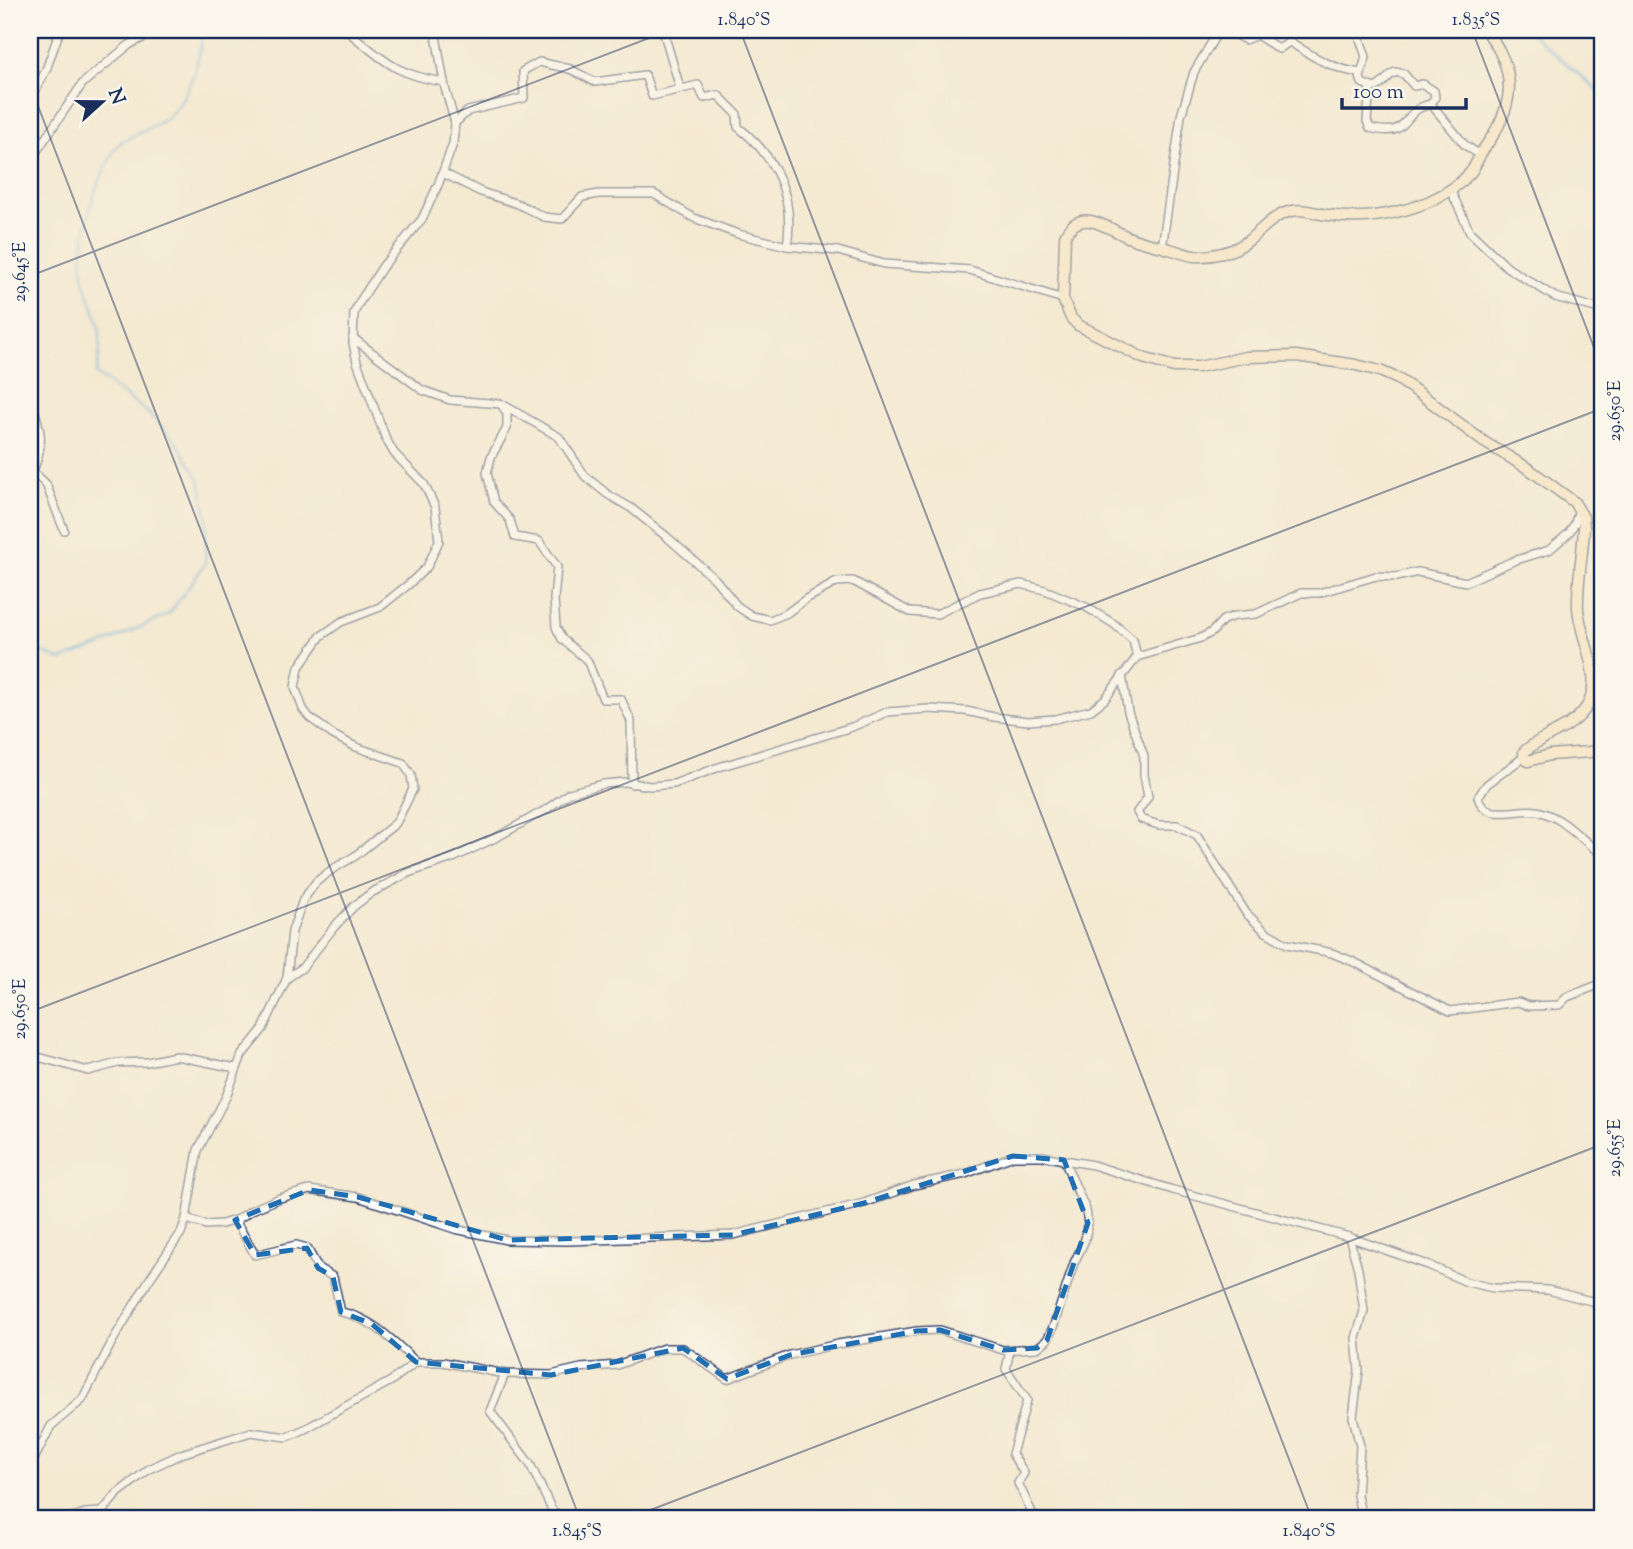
<svg xmlns="http://www.w3.org/2000/svg" width="1633" height="1549" font-family="'Sorts Mill Goudy',serif">
<style>
.lines{fill:none;stroke-linecap:round;stroke-linejoin:round}
.stream{stroke:#67afde;stroke-width:2.5}
.street-casing{stroke:#3c4b6f;stroke-width:10}
.secondary-casing{stroke:#3c4b6f;stroke-width:13}
.street{stroke:#fff;stroke-width:7}
.secondary{stroke:#fae7c3;stroke-width:10}
.marked{fill:none;stroke:#1f6fb2;stroke-width:5;stroke-dasharray:14 9;stroke-linejoin:round}
.ticks{fill:none;stroke:#1b2f5e;stroke-width:2;stroke-opacity:0.45}
.neatline{fill:none;stroke:#1b2f5e;stroke-width:2.5}
.ticks-label{font-size:18px;text-anchor:middle;fill:#1b2f5e}
</style>
<rect width="100%" height="100%" fill="#fbf7ec"/>
<filter id="ink" filterUnits="userSpaceOnUse"><feTurbulence type="fractalNoise" baseFrequency=".0143" numOctaves="2"/><feDisplacementMap in="SourceGraphic" scale="14" xChannelSelector="R" yChannelSelector="G"/><feConvolveMatrix kernelMatrix="1 2 1 2 8 2 1 2 1" color-interpolation-filters="sRGB"/></filter>
<filter id="wash" filterUnits="userSpaceOnUse"><feTurbulence type="fractalNoise" baseFrequency=".00686" numOctaves="4" result="noise"/><feDisplacementMap in="SourceGraphic" scale="28" xChannelSelector="R" yChannelSelector="G"/><feGaussianBlur stdDeviation="1.57" result="paint"/><feColorMatrix in="noise" values="0 0 0 0 0 0 0 0 0 0 0 0 0 0 0 0 0 1.4 0 .05"/><feComposite in="paint" operator="in"/></filter>
<g filter="url(#wash)">
<rect width="100%" height="100%" fill="#f4e9d1"/>
<g class="lines">
<g class="stream">
<polyline points="1528,30 1603,95"/>
<path d="M30,647L61,660L99,646L169,614L205,564L207,518L200,480L175,440L147,412L96,374C100,356 102,338 98,321C94,307 87,294 84,280C78,253 91,195 104,171C108,163 113,149 120,143C136,132 157,128 171,114C189,95 203,55 201,30"/>
</g>
</g>
</g>
<g filter="url(#ink)">
<g class="lines">
<defs>
<g id="street">
<path d="M346,30C384,60 393,74 444,82"/>
<polyline points="663,30 680,88"/>
<path d="M1227,30L1245,40L1257,35L1279,49L1289,42L1292,43C1313,57 1335,70 1361,73"/>
<path d="M1357,30L1366,57L1360,77L1362,83L1374,88C1384,85 1386,77 1395,72L1404,74L1414,86L1423,84L1434,91L1435,97L1431,104L1465,145L1480,155"/>
<path d="M1370,87L1367,121L1370,128C1414,139 1398,111 1431,104"/>
<polyline points="30,101 46,70 60,30"/>
<path d="M455,123L468,111L524,98L523,71L539,62L570,69L595,82L645,75L652,96L698,85L704,98L718,95L737,114L738,127C776,156 795,198 787,246"/>
<polyline points="30,161 83,83 129,45 158,30"/>
<polyline points="443,173 481,192 518,204 544,217 562,219 582,197 599,194 654,194 694,218 738,234 787,246 838,251 884,264 970,270 1063,299"/>
<polyline points="1450,189 1470,232 1508,268 1555,297 1603,310"/>
<polyline points="1162,248 1181,116 1194,72 1219,30"/>
<polyline points="353,338 422,390 450,400 502,404 559,437 585,476 607,494 631,508 667,537 715,579 737,606 752,616 770,620 787,613 806,599 837,582 853,581 910,612 937,614 980,593 1021,584 1045,590 1086,607 1114,624 1133,640 1137,657"/>
<path d="M30,396C40,429 46,438 33,471L30,470"/>
<polyline points="502,405 507,414 507,428 491,457 487,473 494,502 510,520 515,537 539,541 557,567 554,599 556,627 562,639 587,660 603,699 621,699 631,721 632,784"/>
<polyline points="30,469 46,484 64,530"/>
<polyline points="1122,675 1128,712 1144,756 1144,775 1148,797 1137,812 1141,819 1158,825 1177,825 1197,835 1246,913 1266,932 1287,944 1332,953 1354,962 1450,1011 1518,1002 1529,1006 1559,1005 1567,997 1603,983"/>
<path d="M1524,757L1487,784L1478,797C1486,825 1521,805 1541,812C1566,819 1582,841 1603,855"/>
<polyline points="287,978 302,968 334,927 353,907 371,893 408,873 453,858 499,836 547,809 569,793 603,784 626,782 650,786 674,784 719,767 852,727 887,712 928,709 966,711 994,717 1028,721 1055,719 1091,710 1105,699 1137,657 1201,638 1212,632 1223,620 1235,616 1256,614 1301,593 1319,593 1376,576 1396,577 1418,572 1466,582 1513,561 1549,550 1569,533 1575,523 1579,509"/>
<polyline points="30,1059 42,1058 88,1071 118,1063 147,1062 176,1056 236,1068"/>
<polyline points="186,1219 206,1225 222,1224 238,1219 252,1210 280,1198 309,1190 358,1197 455,1229 507,1240 568,1241 733,1235 864,1203 914,1185 965,1174 1013,1156 1042,1156 1093,1165 1173,1190 1349,1237 1428,1265 1467,1282 1493,1288 1548,1290 1603,1304"/>
<path d="M235,1220L255,1255L296,1245L307,1248L318,1268L333,1277L341,1312C372,1318 393,1341 416,1362"/>
<polyline points="1349,1237 1358,1269 1364,1311 1356,1338 1359,1370 1353,1417 1360,1446 1357,1495 1362,1519"/>
<polyline points="1010,1350 1006,1369 1027,1400 1012,1454 1024,1473 1018,1483 1035,1519"/>
<polyline points="505,1374 490,1411 530,1464 552,1510 562,1519"/>
<polyline points="30,1467 51,1426 82,1400 112,1342 149,1280 181,1233 186,1219 198,1150 226,1097 242,1055 263,1029 287,978 292,931 303,900 316,882 333,869 355,856 396,823 413,789 411,775 403,763 356,747 333,735 309,717 303,709 295,687 299,667 321,636 341,622 380,607 409,584 427,567 439,541 435,507 424,484 394,453 386,439 357,362 353,343 354,313 359,303 383,266 422,219 438,185 453,144 455,123 445,88 435,30"/>
<polyline points="66,1519 85,1513 102,1512 117,1494 149,1469 181,1454 251,1432 287,1437 305,1429 391,1381 416,1362 443,1362 505,1374 551,1375 581,1368 617,1365 664,1348 683,1348 727,1379 790,1355 838,1344 917,1331 940,1330 1003,1350 1037,1348 1047,1340 1054,1325 1074,1263 1085,1240 1088,1223 1086,1210 1064,1160"/>
</g>
<path id="secondary" d="M1486,30C1519,73 1515,107 1483,150C1478,157 1476,166 1470,173C1449,197 1413,210 1381,215C1364,218 1346,218 1328,215C1316,214 1305,208 1292,211C1273,215 1264,228 1249,240C1235,252 1212,257 1194,256C1185,255 1178,251 1169,249C1156,245 1142,243 1128,237C1116,232 1103,223 1090,221C1078,219 1070,226 1065,236L1063,299L1071,318L1078,325L1143,358L1174,367H1198L1246,357L1296,356L1356,365L1380,371L1398,379L1419,393L1484,442L1529,469L1574,502L1583,517L1584,527C1583,554 1577,581 1578,608C1580,642 1609,683 1582,713C1567,731 1542,735 1524,752V757L1528,761L1550,755L1603,751"/>
</defs>
<use href="#street" class="street-casing"/>
<use href="#secondary" class="secondary-casing"/>
<use href="#street" class="street"/>
<use href="#secondary" class="secondary"/>
</g>
</g>
<path d="M0 0H1633V1549H0ZM1013,1156L1064,1160L1088,1223L1047,1340L1037,1348L1003,1350L940,1330L917,1331L790,1355L727,1379L683,1348L551,1375L416,1362L372,1324L341,1312L333,1277L318,1268L307,1248L255,1255L235,1220L309,1190L358,1197L507,1240L733,1235L864,1203Z" fill="#f4e9d1" fill-opacity=".55" fill-rule="evenodd"/>
<path class="marked" d="M1013,1156L1064,1160L1088,1223L1047,1340L1037,1348L1003,1350L940,1330L917,1331L790,1355L727,1379L683,1348L551,1375L416,1362L372,1324L341,1312L333,1277L318,1268L307,1248L255,1255L235,1220L309,1190L358,1197L507,1240L733,1235L864,1203Z"/>
<path class="ticks" d="M740,30L1312,1519M1472,30L1603,371M30,85L580,1519M30,276L670,30M30,1012L1603,408M627,1519L1603,1144"/>
<rect width="1633" height="1549" fill="none" stroke="#fbf7ec" stroke-width="77"/>
<g transform="translate(102 102) rotate(69)" stroke="#fbf7ec" stroke-width="5" paint-order="stroke">
<path d="M0-5L12 26L0 18L-12 26Z" fill="#1b2f5e"/>
<text y="-10" font-size="19" font-weight="bold" text-anchor="middle" fill="#1b2f5e">N</text>
</g>
<path d="M1342 98v10h124v-10" fill="none" stroke="#1b2f5e" stroke-width="3.5"/>
<text x="1353" y="98" font-size="21" fill="#1b2f5e" stroke="#fbf7ec" stroke-width="5" paint-order="stroke">100 m</text>
<rect x="38" y="38" width="1556" height="1472" class="neatline"/>
<g class="ticks-label">
<text x="744" y="25">1.840°S</text>
<text x="1476" y="25">1.835°S</text>
<text transform="translate(19 272) rotate(-90)" y="6">29.645°E</text>
<text transform="translate(1614 411) rotate(-90)" y="6">29.650°E</text>
<text transform="translate(19 1009) rotate(-90)" y="6">29.650°E</text>
<text transform="translate(1614 1148) rotate(-90)" y="6">29.655°E</text>
<text x="577" y="1536">1.845°S</text>
<text x="1309" y="1536">1.840°S</text>
</g>
</svg>
